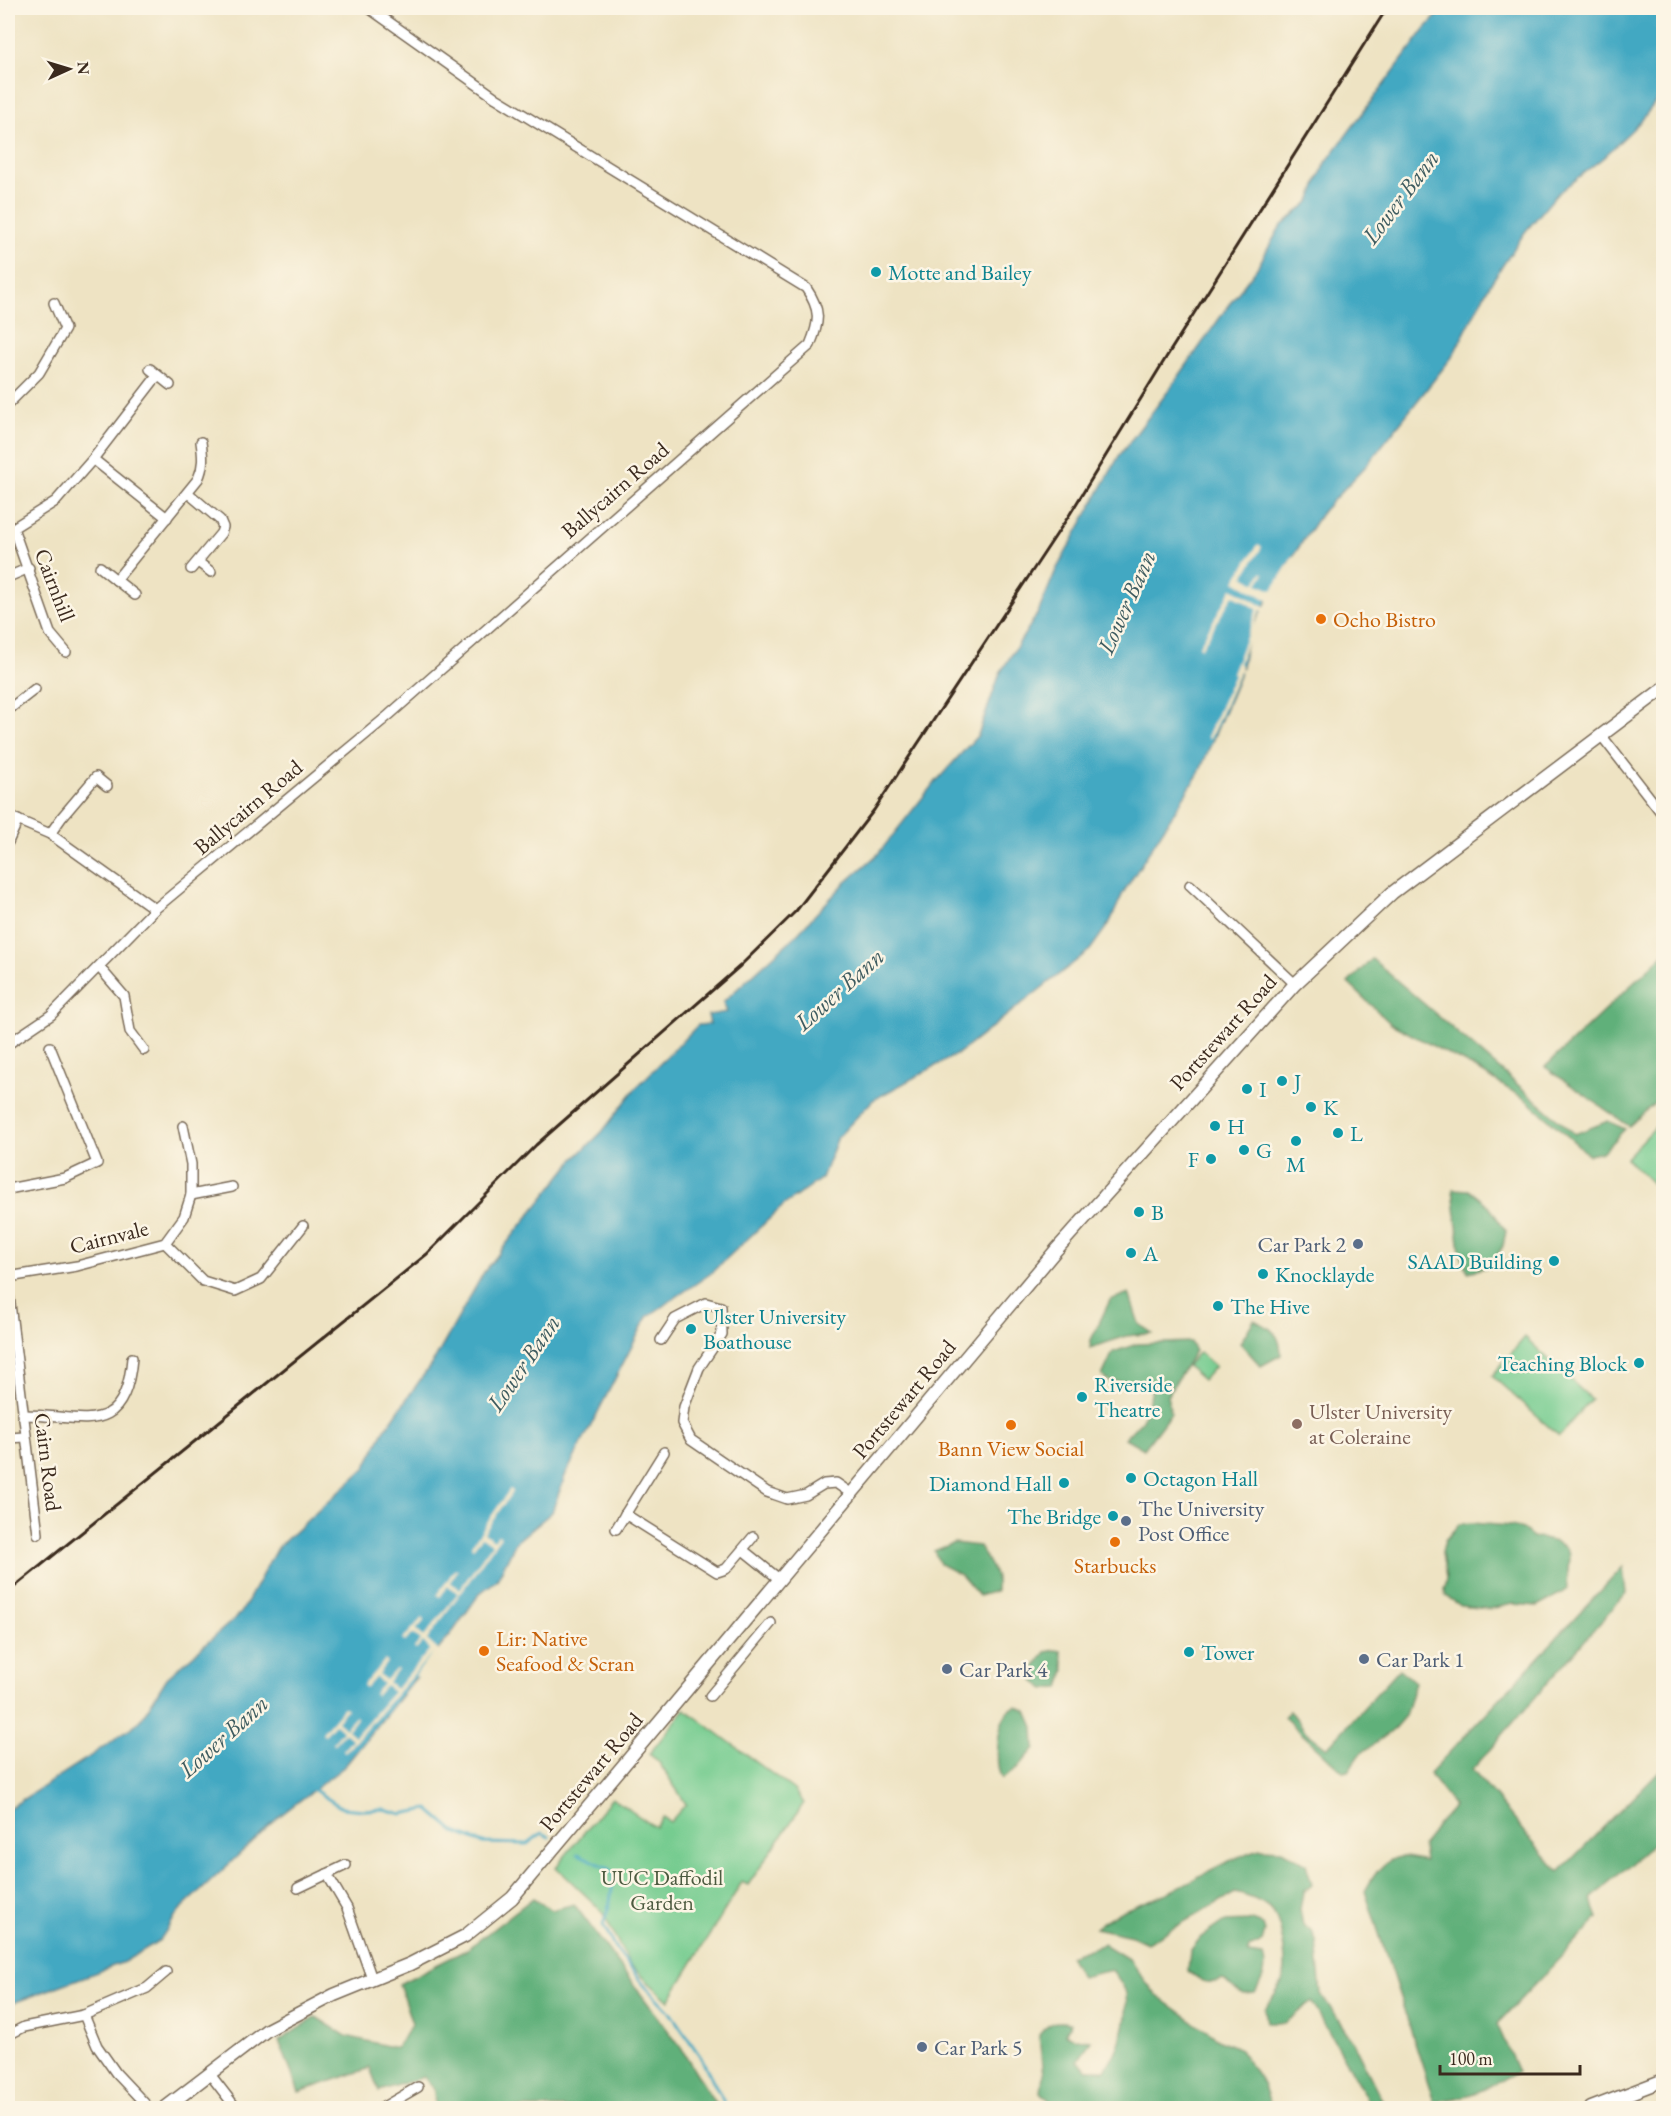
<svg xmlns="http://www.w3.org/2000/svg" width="1671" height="2116" font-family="'EB Garamond',serif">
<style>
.green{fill:#76cc90;stroke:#587b57;stroke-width:1.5}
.forest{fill:#60b07a;stroke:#4e6d4c;stroke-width:1.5}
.water{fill:#42a8c2;stroke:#3e6970;stroke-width:1.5}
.pier{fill:#eee3c3}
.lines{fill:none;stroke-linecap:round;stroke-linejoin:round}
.stream{stroke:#42a8c2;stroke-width:3}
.minor-casing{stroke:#7a6b58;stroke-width:12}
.major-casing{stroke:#7a6b58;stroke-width:15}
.minor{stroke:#fff;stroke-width:9}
.major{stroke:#fff;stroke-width:12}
.rail{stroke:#3b2a1e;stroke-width:3}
.culture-dot{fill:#0f9aa8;stroke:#fcf5e5;stroke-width:2}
.food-dot{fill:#e8710a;stroke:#fcf5e5;stroke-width:2}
.service-dot{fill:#5c6f8a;stroke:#fcf5e5;stroke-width:2}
.education-dot{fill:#8d6e63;stroke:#fcf5e5;stroke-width:2}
.labels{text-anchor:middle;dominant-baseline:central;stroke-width:5;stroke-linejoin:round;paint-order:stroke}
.culture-label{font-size:22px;fill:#0d838f;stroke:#fcf5e5;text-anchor:start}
.street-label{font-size:22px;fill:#3b2a1e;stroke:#fcf5e5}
.food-label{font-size:22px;fill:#c56008;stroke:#fcf5e5;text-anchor:start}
.service-label{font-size:22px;fill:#4e5e75;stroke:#fcf5e5;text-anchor:start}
.education-label{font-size:22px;fill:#785e54;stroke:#fcf5e5;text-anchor:start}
.park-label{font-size:22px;fill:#4d5b40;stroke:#fcf5e5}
.water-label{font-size:24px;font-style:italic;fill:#3e5c60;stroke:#fcf5e5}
</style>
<rect width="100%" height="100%" fill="#fcf5e5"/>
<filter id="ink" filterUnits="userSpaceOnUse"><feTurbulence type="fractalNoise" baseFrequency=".0167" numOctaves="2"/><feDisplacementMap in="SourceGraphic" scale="12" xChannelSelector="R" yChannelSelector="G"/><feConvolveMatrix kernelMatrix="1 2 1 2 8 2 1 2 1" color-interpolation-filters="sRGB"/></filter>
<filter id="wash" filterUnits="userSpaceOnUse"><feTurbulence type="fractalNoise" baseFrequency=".008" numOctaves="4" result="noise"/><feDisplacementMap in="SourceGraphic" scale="24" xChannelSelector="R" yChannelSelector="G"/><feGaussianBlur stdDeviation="1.35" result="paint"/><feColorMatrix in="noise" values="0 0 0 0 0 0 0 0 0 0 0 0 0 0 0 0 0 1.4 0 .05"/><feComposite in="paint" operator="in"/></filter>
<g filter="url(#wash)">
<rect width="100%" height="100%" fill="#eee3c3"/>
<g class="green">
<polygon points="1663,1119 1663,1194 1626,1158"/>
<polygon points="1525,1337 1591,1399 1559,1436 1492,1376"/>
<polygon points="1199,1352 1215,1366 1203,1380 1187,1366"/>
<polygon points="685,1709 794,1790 804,1803 748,1885 742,1882 669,2001 630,1965 601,1910 556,1867 612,1798 655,1827 663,1817 670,1822 686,1804 658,1761 649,1754"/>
</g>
<g class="forest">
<polygon points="1663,955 1663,1096 1629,1126 1545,1067"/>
<polygon points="1372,959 1575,1134 1608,1121 1625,1129 1602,1152 1589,1155 1528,1101 1473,1067 1391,1024 1348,983"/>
<polygon points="1453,1189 1469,1190 1488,1205 1506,1231 1503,1246 1491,1266 1468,1272 1460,1252"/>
<polygon points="1129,1293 1139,1324 1152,1333 1127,1336 1090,1348 1091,1340 1110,1300"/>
<path d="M1254,1320C1272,1328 1281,1335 1281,1355L1261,1366L1240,1343Z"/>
<polygon points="1190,1342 1195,1351 1167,1396 1171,1413 1144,1449 1125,1438 1142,1420 1152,1391 1139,1383 1109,1381 1102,1376 1113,1352 1137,1344"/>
<polygon points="1471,1523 1511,1526 1523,1529 1533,1537 1556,1542 1566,1548 1569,1555 1567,1588 1562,1593 1537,1606 1513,1604 1489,1609 1461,1606 1446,1596 1444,1590 1446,1578 1442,1553 1445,1540 1459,1524"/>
<polygon points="954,1543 979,1546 996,1576 996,1591 979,1596 961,1575 940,1564 934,1551"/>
<path d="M1623,1567L1626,1593L1472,1770L1559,1872L1663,1767V1835L1591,1899L1598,1918L1497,2024L1518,2072C1486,2089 1471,2098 1434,2101L1365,1891C1373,1877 1382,1860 1400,1857C1408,1856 1418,1860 1425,1861L1423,1846L1437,1825L1454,1806L1429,1774Z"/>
<polygon points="1055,1650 1061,1651 1065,1670 1060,1688 1045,1689 1034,1681 1033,1669 1046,1652"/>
<polygon points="1399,1669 1415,1682 1405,1716 1391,1732 1359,1755 1348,1771 1343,1772 1284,1717 1290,1710 1306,1732 1327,1748"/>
<path d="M1016,1706L1027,1711L1034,1727L1035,1748L1017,1769L1002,1779C994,1765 997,1724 1008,1712C1010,1709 1013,1708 1016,1706Z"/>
<path d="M1260,1849L1282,1850L1306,1864L1312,1885L1303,1892L1300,1910L1303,1925L1312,1931L1316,1941L1321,1994L1352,2040L1386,2108H1372L1312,2002L1284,2023H1267L1265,2009C1272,1999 1281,1988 1284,1976C1287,1961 1282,1923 1272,1911C1264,1901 1247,1896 1235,1893L1147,1943L1132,1936L1095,1928C1115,1910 1143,1904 1167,1893C1199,1877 1226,1860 1260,1849Z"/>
<polygon points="533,1898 552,1910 574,1904 681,2048 718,2108 435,2108 434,2090 424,2077 379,2091 370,2068 299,2092 279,2041 316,2017 346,2036 396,2048 412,2024 399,1984 466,1950"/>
<path d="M1252,1921L1263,1925L1265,1931L1262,1942L1249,1948L1248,1954L1263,1956C1268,1970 1262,1980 1255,1993L1243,1994L1222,1980C1207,1986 1200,1980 1188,1971L1190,1951L1201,1937L1223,1922Z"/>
<path d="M1104,1944L1130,1960L1156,1995L1220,2040L1240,2049L1263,2084L1272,2108H1050L1051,2102L1041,2092L1043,2075L1039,2035C1048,2023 1055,2020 1071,2023L1065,2033L1076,2039L1091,2040L1078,2061L1088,2070H1105C1120,2049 1129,2020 1126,1994C1125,1986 1116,1976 1112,1970L1081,1977L1069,1956Z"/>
</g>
<polygon class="water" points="1444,8 1663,8 1663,92 1641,121 1604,157 1557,194 1525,232 1489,286 1452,357 1366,466 1322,512 1295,553 1248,634 1241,671 1199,773 1123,893 1110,922 1090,950 959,1053 873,1100 838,1137 822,1178 784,1205 710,1274 647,1317 565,1476 552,1512 516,1542 497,1580 480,1593 454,1630 345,1766 281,1815 192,1899 179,1911 160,1940 124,1962 13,2003 8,2007 8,1809 86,1759 140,1721 167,1678 241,1613 277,1548 365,1468 384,1431 435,1359 484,1272 574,1159 602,1132 635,1089 698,1025 710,1024 708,1015 727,1012 723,1002 792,939 845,883 878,854 931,787 978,735 1000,673 1038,613 1056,570 1119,456 1172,386 1231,302 1257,268 1280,227 1310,201 1324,165 1425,29"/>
<g class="pier">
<polygon points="1258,544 1262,547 1244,576 1256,583 1262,572 1264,574 1258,584 1272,590 1293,556 1295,557 1271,602 1235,581"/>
<polygon points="1232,588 1267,609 1265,612 1260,610 1239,664 1241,665 1241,668 1244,670 1244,672 1240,671 1210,739 1207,737 1234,675 1232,674 1257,609 1233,595 1201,649 1199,646"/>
<polygon points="510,1489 513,1491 484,1533 494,1540 498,1535 501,1536 427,1640 439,1651 419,1679 415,1676 433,1652 345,1753 343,1751 352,1739 345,1733 335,1744 333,1743 343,1731 335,1724 324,1736 322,1733 344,1707 347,1709 337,1721 345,1728 356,1716 357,1718 348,1730 355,1736 393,1692 386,1685 376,1696 374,1694 383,1684 376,1677 366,1688 363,1685 385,1660 387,1662 378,1674 386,1680 396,1669 398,1670 388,1682 396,1689 430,1649 423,1642 416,1650 414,1648 421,1640 413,1634 405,1642 403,1639 422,1618 424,1621 416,1630 424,1637 458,1593 448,1586 440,1597 437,1595 455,1569 458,1570 450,1582 460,1589 492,1544 482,1537 473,1548 471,1546"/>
</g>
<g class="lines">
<g class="stream">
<polyline points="313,1789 342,1808 364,1810 384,1809 402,1814 428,1809 455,1832 483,1843 527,1844 542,1833 549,1837"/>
<polyline points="578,1854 606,1867 614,1874 610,1902 603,1925 615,1948 644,1985 669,2011 700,2056 727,2108"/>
</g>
</g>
</g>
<g filter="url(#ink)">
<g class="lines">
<defs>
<g id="minor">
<polyline points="150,369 170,385"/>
<polyline points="8,404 39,373 65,329 54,303"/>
<polyline points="93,459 167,518"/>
<polyline points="188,493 220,520 223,527 221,533 191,569"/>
<polyline points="198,562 211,572"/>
<polyline points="100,567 135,595"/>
<polyline points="8,577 29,568"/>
<path d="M116,580L198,479C204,466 203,456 201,442"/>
<polyline points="66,652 50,633 13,528 56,501 93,459 157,376"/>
<polyline points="8,710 35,689"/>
<polyline points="1601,735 1664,816"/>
<polyline points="8,816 50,834 155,909"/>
<polyline points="50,834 62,817 96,777 107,786"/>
<polyline points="8,842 18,820"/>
<polyline points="1190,885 1295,984"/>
<polyline points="99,967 124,996 130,1031 144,1050"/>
<path d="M8,1044L51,1015L155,909L389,715L810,345C820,321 821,310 806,288L496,98L369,8"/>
<polyline points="8,1189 65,1178 97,1163 50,1047"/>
<polyline points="191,1195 232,1187"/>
<polyline points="165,1243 203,1281 235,1291 261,1279 303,1226"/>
<polyline points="8,1277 77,1266 165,1243 184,1217 191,1195 191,1164 183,1126"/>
<polyline points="8,1287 38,1534"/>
<polyline points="661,1340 675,1319 706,1303 721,1307 722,1334 699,1368 684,1407 682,1423 691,1440 767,1492 787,1499 806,1495 824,1484 836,1483 852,1494"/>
<path d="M22,1415C81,1414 125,1442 132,1358"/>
<polyline points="8,1438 25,1437"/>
<polyline points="625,1514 717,1572 726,1569 753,1537"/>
<polyline points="616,1529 664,1452"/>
<polyline points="743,1550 779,1579"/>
<polyline points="710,1696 771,1623"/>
<polyline points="327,1874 347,1908 372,1979"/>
<polyline points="298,1888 346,1865"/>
<polyline points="84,2015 97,2046 116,2073 149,2108"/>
<polyline points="8,2035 24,2027 84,2015 147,1988 166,1972"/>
<polyline points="209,2073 236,2108"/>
<polyline points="382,2108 418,2087"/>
</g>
<g id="major">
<polyline points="165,2108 267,2030 334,1995 410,1964 465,1936 512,1898 1056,1250 1295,984 1392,893 1664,688"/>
<polyline points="1591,2108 1664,2080"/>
</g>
</defs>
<use href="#minor" class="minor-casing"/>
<use href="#major" class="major-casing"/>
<use href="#minor" class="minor"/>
<use href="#major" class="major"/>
<polyline class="rail" points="8,1592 427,1254 536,1145 740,966 796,911 874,810 1070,514 1167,356 1387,8"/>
</g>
</g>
<g class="culture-dot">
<circle cx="876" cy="272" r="6"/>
<circle cx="1282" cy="1081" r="6"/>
<circle cx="1247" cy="1089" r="6"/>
<circle cx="1311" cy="1107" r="6"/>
<circle cx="1215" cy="1126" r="6"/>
<circle cx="1338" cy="1133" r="6"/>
<circle cx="1296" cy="1141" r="6"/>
<circle cx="1244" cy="1150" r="6"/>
<circle cx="1211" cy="1159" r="6"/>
<circle cx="1139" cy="1212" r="6"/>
<circle cx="1131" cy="1253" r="6"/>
<circle cx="1554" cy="1261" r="6"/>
<circle cx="1263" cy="1274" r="6"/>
<circle cx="1218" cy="1306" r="6"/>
<circle cx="691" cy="1329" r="6"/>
<circle cx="1639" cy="1363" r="6"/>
<circle cx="1082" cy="1397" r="6"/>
<circle cx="1131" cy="1478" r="6"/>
<circle cx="1064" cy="1483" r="6"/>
<circle cx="1113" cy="1516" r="6"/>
<circle cx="1189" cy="1652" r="6"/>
</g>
<g class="food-dot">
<circle cx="1321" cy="619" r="6"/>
<circle cx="1011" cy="1425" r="6"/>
<circle cx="1115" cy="1542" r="6"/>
<circle cx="484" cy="1651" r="6"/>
</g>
<g class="service-dot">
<circle cx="1358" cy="1244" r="6"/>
<circle cx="1126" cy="1521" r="6"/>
<circle cx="1364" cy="1659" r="6"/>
<circle cx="947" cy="1669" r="6"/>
<circle cx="922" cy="2047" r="6"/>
</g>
<circle class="education-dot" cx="1297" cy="1424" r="6"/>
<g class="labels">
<g class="culture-label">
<text x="888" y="272">Motte and Bailey</text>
<text x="1294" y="1081">J</text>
<text x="1259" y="1089">I</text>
<text x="1323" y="1107">K</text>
<text x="1227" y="1126">H</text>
<text x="1350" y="1133">L</text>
<text x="1256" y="1150">G</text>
<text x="1199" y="1159" text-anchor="end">F</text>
<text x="1296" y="1164" text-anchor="middle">M</text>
<text x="1151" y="1212">B</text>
<text x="1143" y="1253">A</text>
<text x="1542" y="1261" text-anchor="end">SAAD Building</text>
<text x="1275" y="1274">Knocklayde</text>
<text x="1230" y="1306">The Hive</text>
<text x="703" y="1316">Ulster University<tspan x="703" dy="25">Boathouse</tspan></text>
<text x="1627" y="1363" text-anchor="end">Teaching Block</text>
<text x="1094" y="1384">Riverside<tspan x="1094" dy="25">Theatre</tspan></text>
<text x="1143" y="1478">Octagon Hall</text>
<text x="1052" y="1483" text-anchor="end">Diamond Hall</text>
<text x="1101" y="1516" text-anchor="end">The Bridge</text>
<text x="1201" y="1652">Tower</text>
</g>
<g class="street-label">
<text transform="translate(615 490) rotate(-41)">Ballycairn Road</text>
<text transform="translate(55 585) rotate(69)">Cairnhill</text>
<text transform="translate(248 807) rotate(-40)">Ballycairn Road</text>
<text transform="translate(1223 1032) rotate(-48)">Portstewart Road</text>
<text transform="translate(109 1237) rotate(-14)">Cairnvale</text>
<text transform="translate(904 1399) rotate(-50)">Portstewart Road</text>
<text transform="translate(48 1462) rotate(83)">Cairn Road</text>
<text transform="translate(591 1772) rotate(-50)">Portstewart Road</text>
</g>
<g class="food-label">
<text x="1333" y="619">Ocho Bistro</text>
<text x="1011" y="1448" text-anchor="middle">Bann View Social</text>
<text x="1115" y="1565" text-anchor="middle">Starbucks</text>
<text x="496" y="1638">Lir: Native<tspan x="496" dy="25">Seafood &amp; Scran</tspan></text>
</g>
<g class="service-label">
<text x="1346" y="1244" text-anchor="end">Car Park 2</text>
<text x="1138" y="1508">The University<tspan x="1138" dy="25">Post Office</tspan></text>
<text x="1376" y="1659">Car Park 1</text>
<text x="959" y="1669">Car Park 4</text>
<text x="934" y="2047">Car Park 5</text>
</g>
<g class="education-label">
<text x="1309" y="1411">Ulster University<tspan x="1309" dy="25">at Coleraine</tspan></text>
</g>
<g class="park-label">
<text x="662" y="1877">UUC Daffodil<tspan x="662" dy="25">Garden</tspan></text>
</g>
<g class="water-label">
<text transform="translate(1400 197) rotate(-53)">Lower Bann</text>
<text transform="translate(1126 602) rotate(-66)">Lower Bann</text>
<text transform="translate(839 989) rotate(-42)">Lower Bann</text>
<text transform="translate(523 1363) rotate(-56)">Lower Bann</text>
<text transform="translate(223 1736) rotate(-42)">Lower Bann</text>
</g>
</g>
<rect width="1671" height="2116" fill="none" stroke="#fcf5e5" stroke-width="30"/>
<g transform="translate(69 69) rotate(86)" stroke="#fcf5e5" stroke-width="4.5" paint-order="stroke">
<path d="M0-4.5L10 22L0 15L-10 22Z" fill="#3b2a1e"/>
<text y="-9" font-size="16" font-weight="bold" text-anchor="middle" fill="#3b2a1e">N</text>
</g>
<path d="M1440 2065v9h140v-9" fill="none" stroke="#3b2a1e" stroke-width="3"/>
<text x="1449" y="2065" font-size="18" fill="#3b2a1e" stroke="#fcf5e5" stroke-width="4.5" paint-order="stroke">100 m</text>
</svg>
